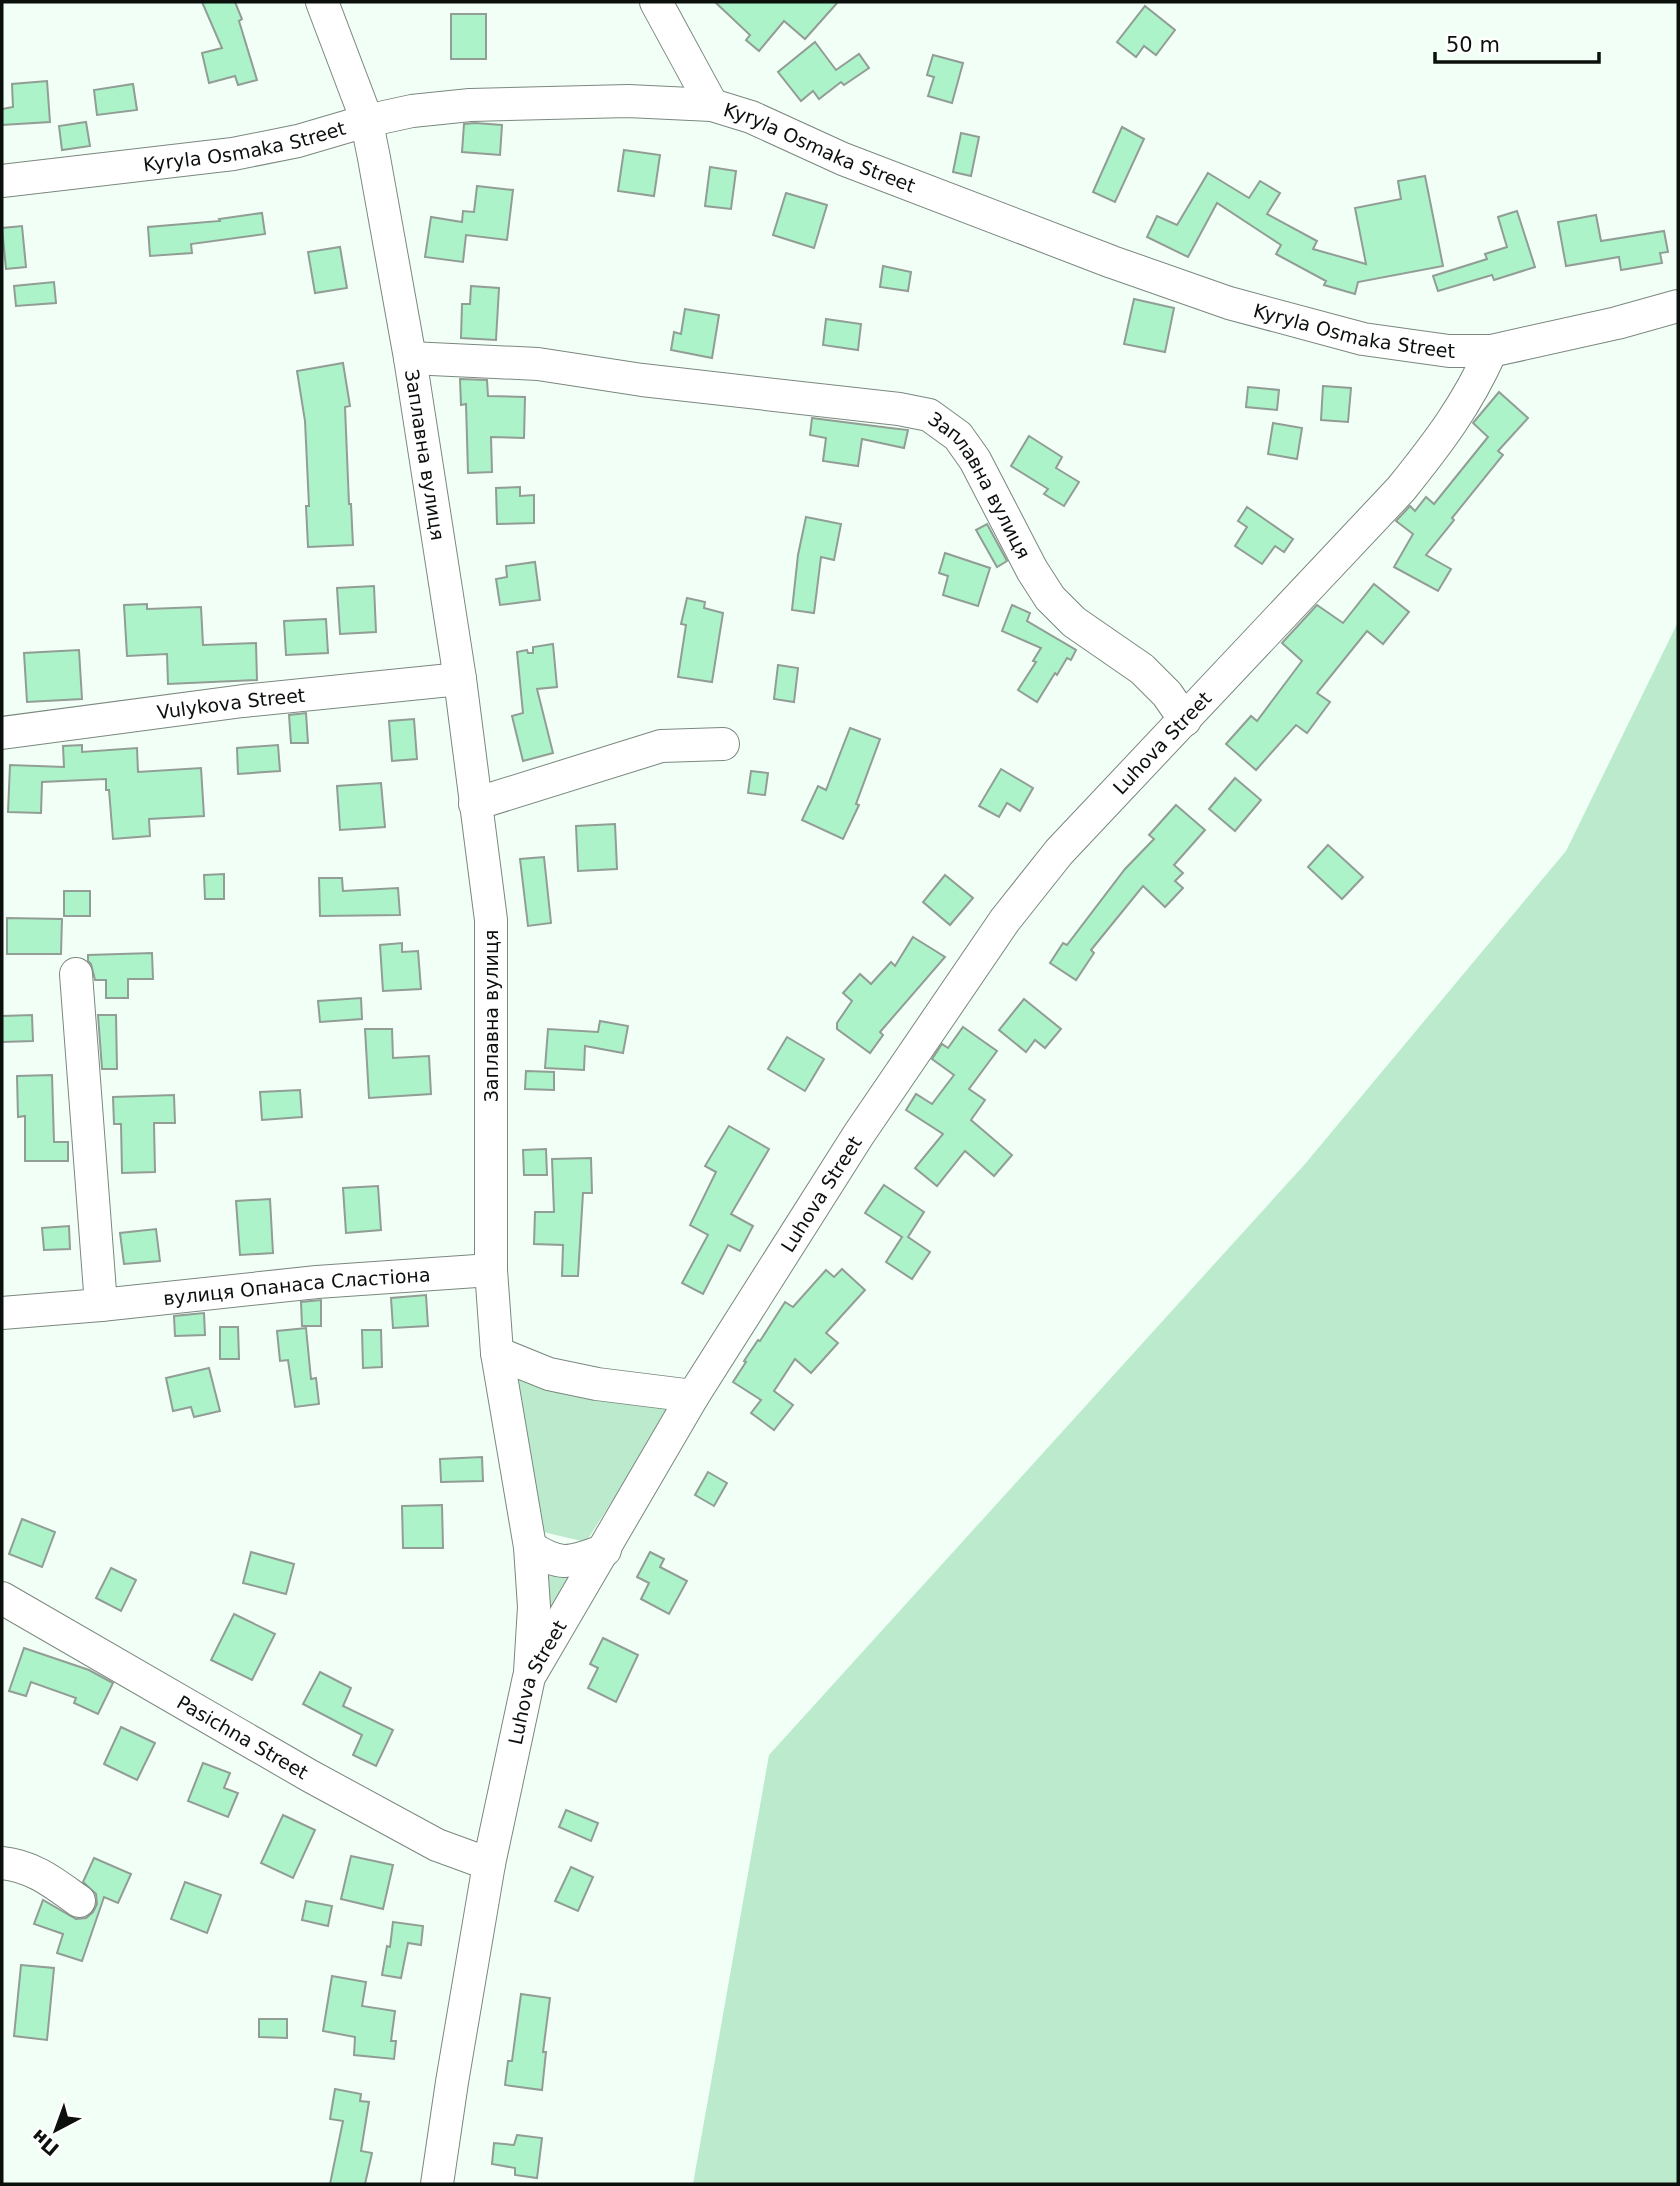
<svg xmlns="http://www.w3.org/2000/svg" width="1680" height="2186" font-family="'DejaVu Sans',sans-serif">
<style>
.green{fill:#bbeacd}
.building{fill:#adf3c9;stroke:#919d95;stroke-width:2}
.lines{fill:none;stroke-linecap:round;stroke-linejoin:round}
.minor-casing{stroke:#7b877f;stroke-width:34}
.minor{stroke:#fff;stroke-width:32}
.labels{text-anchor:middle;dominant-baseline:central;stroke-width:7;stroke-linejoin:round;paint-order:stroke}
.street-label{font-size:19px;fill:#0c100d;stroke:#fff}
</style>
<rect width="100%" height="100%" fill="#f1fff6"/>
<g class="green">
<polygon points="1678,622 1678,2184 693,2184 769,1755 1305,1164 1566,851"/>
<polygon points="514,1378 672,1407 586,1542 539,1531"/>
<polygon points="543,1565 573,1570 545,1619"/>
</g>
<g class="building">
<polygon points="202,2 235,2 242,19 239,21 257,80 238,85 235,76 209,83 202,53 222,48"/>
<polygon points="715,2 838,2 805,39 784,21 759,51 746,40 750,35"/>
<polygon points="1145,6 1175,30 1156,55 1144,46 1136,57 1117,42"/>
<rect x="451" y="14" width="35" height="45"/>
<polygon points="815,42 836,70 859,54 869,68 844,85 841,82 819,99 813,91 801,101 778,72"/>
<polygon points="933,55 963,63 952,103 928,96 934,77 927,75"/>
<polygon points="47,81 50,122 2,125 2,109 13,107 12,84"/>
<polygon points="133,84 137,110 97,115 94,90"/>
<polygon points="86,122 90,146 62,150 59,126"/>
<polygon points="475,123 502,125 500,155 462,152 464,124"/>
<polygon points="1122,127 1144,139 1115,202 1093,192"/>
<polygon points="961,133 979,137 971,176 953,172"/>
<polygon points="624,150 660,155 654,196 618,191"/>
<polygon points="710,167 736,171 731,209 705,206"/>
<polygon points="1208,173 1249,198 1260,181 1280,193 1267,214 1317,241 1313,249 1366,264 1355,208 1401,199 1398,181 1425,176 1443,266 1358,282 1355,294 1324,285 1326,281 1276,254 1281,245 1217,203 1188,257 1147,237 1157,216 1177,225"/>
<polygon points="477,186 513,190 507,240 466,235 463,262 425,257 431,217 462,222 463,211 474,212"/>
<polygon points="786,193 827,205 814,248 773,235"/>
<polygon points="1517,211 1535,267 1494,280 1492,275 1438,291 1433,276 1487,259 1485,254 1507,247 1498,217"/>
<polygon points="262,213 265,234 191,244 192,253 150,256 148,227 220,221 219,219"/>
<polygon points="1596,215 1601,241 1664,231 1668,252 1660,253 1662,263 1621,270 1619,257 1566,266 1558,222"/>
<polygon points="22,226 26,267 6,269 2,228"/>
<polygon points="340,247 347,288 315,293 308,252"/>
<polygon points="883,266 911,272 908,291 880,287"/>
<polygon points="54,282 56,303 16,306 14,286"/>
<polygon points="471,286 499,288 496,340 461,338 462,304 470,304"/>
<polygon points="1134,299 1174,308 1165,352 1124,344"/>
<polygon points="685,309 719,315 712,358 671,350 674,332 681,334"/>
<polygon points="826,319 861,324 858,350 823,345"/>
<polygon points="343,363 350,406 345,407 349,504 351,504 353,545 308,547 306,506 309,506 305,421 297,371"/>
<polygon points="460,379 487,380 488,396 525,397 524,438 491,437 492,472 468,473 466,404 461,405"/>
<polygon points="1323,386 1351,388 1348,422 1321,420"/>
<polygon points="1248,387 1279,390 1277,410 1246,407"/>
<polygon points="1499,392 1528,418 1498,451 1503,455 1452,518 1454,520 1426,555 1451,569 1438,591 1394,567 1413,534 1396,521 1410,506 1415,511 1426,497 1434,504 1488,437 1473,423"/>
<polygon points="812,418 890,428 908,430 904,448 862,439 858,466 823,461 826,438 810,435"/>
<polygon points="1273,423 1302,428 1297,459 1268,454"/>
<polygon points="1029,436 1062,457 1056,468 1079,482 1064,506 1044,494 1048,489 1011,466"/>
<polygon points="520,487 520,496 534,495 534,523 497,524 496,488"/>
<polygon points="1247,507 1293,539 1284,552 1275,546 1262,564 1235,546 1247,527 1238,521"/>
<polygon points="806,517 841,524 834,560 821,557 814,613 792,610 798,555"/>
<polygon points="987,524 1007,561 997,567 976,530"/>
<polygon points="945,553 990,568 978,606 943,595 948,576 939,573"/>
<polygon points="535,562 540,600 500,605 496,579 507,577 506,566"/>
<polygon points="1374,584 1409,612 1383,644 1367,631 1317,693 1330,702 1307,733 1296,725 1256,770 1226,744 1251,716 1257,721 1302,661 1282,643 1317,605 1343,623"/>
<polygon points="374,586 376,632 340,634 337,588"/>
<polygon points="687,598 705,602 704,608 723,613 712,682 678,677 686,625 681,624"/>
<polygon points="147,604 147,609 201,607 203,645 256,643 257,680 168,684 167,654 127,656 124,605"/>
<polygon points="1012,605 1030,613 1027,621 1076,650 1071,660 1067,658 1057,675 1055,673 1037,702 1018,690 1036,662 1033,661 1041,648 1002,631"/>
<polygon points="326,619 328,653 286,655 284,621"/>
<polygon points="553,644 557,687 537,689 553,753 523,761 512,716 523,713 517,652 527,650 528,653 533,653 533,647"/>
<polygon points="79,650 82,699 27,702 24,653"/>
<polygon points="778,665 798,668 794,702 774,699"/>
<polygon points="306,713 308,743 291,743 289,715"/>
<polygon points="414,719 417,759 392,761 389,721"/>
<polygon points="850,728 880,739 856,804 859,805 843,839 802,820 818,786 826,790"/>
<polygon points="82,745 82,752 137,748 138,772 201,768 204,816 149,819 150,836 113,839 109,790 106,790 106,779 42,782 41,813 8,812 10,765 64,767 63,746"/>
<polygon points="278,745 280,771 238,774 237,748"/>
<polygon points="1001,769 1033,788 1020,811 1007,803 999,817 979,806"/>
<polygon points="751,771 768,773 765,795 748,793"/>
<polygon points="1235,778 1261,800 1235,831 1209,809"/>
<polygon points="381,783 385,827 340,830 337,786"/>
<polygon points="1176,805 1205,830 1174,865 1183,873 1175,881 1183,888 1165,907 1143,886 1091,950 1094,953 1076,980 1050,963 1063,943 1067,945 1125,869 1154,839 1149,835"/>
<polygon points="615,824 617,869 578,871 576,826"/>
<polygon points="1328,845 1363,877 1342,899 1308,867"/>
<polygon points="544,857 551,923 528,926 520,859"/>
<polygon points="224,874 224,899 205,899 204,875"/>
<polygon points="945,875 973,898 950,925 923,902"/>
<polygon points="319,878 342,878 343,891 398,888 400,915 320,916"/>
<rect x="64" y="891" width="26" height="25"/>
<polygon points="7,918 62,919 61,954 7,954"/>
<polygon points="913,937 945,957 880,1032 883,1035 870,1053 837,1029 837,1023 852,1001 843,993 860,974 871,984 891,962 895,966"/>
<polygon points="402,943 402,952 418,951 421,989 383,991 380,945"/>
<polygon points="152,953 153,979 128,979 128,998 106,998 106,980 95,980 91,964 88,961 88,955"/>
<polygon points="361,998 362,1019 320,1022 318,1001"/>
<polygon points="1024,999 1061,1029 1045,1048 1035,1040 1026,1052 999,1030"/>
<polygon points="32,1015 33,1041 2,1042 2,1016"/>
<polygon points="98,1015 116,1015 117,1069 102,1069"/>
<polygon points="600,1021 628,1026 623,1053 585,1046 584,1070 545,1068 548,1029 598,1032"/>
<polygon points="963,1027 997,1051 969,1089 985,1100 971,1120 1012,1155 994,1176 965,1151 937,1186 915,1168 943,1134 906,1110 916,1094 932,1104 954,1075 932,1059 942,1044 948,1048"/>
<polygon points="365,1029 392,1029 393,1058 429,1056 431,1094 369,1098"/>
<polygon points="787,1037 824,1059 805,1091 768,1069"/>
<polygon points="526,1071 554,1072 554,1090 525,1089"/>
<polygon points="52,1075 54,1142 68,1142 68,1161 25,1161 25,1116 18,1117 17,1076"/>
<polygon points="300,1090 302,1117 262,1120 260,1092"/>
<polygon points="174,1095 175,1123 154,1123 155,1172 122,1173 121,1124 114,1124 113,1097"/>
<polygon points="729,1126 769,1149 731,1214 753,1226 740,1251 728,1245 703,1294 682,1283 708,1235 690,1225 716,1172 705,1166"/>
<polygon points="546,1149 547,1175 524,1175 523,1150"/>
<polygon points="591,1158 592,1193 583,1193 578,1276 562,1276 563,1245 534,1244 535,1212 554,1212 552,1159"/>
<polygon points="884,1185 924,1212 908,1237 930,1252 912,1279 886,1262 902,1237 865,1213"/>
<polygon points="378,1186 381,1230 346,1233 343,1188"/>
<polygon points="270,1199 273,1253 240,1255 236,1201"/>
<polygon points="69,1226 70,1249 44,1250 42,1228"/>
<polygon points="156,1229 160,1261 124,1264 120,1233"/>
<polygon points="842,1269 865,1290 826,1333 838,1343 811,1373 795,1359 774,1391 793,1405 774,1430 751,1413 761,1400 733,1382 746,1362 744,1361 758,1340 760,1341 785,1302 793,1307 826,1270 834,1277"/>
<polygon points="426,1295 428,1326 393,1328 391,1298"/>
<polygon points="321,1300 321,1326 302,1326 301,1302"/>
<polygon points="204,1313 205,1335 175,1336 174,1316"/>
<polygon points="220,1327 238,1327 239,1359 220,1359"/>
<polygon points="306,1328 311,1379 316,1378 319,1404 295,1407 288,1360 280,1361 277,1331"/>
<polygon points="362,1330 381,1330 382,1367 363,1368"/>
<polygon points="209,1368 220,1411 194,1417 191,1407 173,1411 166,1378"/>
<polygon points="482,1457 483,1481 441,1482 440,1459"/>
<polygon points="708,1472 727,1483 714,1506 695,1495"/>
<polygon points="442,1505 443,1548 403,1548 402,1506"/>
<polygon points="22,1519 55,1532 42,1567 9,1554"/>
<polygon points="251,1552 294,1564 286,1594 243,1583"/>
<polygon points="650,1552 664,1559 660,1567 687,1581 669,1614 641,1599 649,1583 637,1577"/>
<polygon points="111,1568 136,1580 121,1611 96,1598"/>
<polygon points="234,1614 275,1634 252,1680 211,1660"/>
<polygon points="603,1638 638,1655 616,1702 588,1688 598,1668 590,1664"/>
<polygon points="24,1648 89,1670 113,1683 98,1714 74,1703 76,1698 31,1682 26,1696 9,1691"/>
<polygon points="320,1672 351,1688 343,1706 393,1730 376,1766 353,1755 362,1735 303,1704"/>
<polygon points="121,1727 155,1743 137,1780 104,1764"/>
<polygon points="203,1763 230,1773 224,1788 238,1793 228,1817 188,1801"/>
<polygon points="566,1810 598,1823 591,1841 559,1827"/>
<polygon points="283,1815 315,1830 293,1878 261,1863"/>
<polygon points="351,1856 393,1865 383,1909 341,1899"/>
<polygon points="94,1858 131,1874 118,1903 104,1897 82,1961 57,1953 63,1934 34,1924 43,1900 76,1919 86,1918 93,1912 97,1904 96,1894 83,1882"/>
<polygon points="571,1867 593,1877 578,1911 555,1901"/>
<polygon points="185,1882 221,1895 207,1933 171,1919"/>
<polygon points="306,1901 332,1906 328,1926 302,1920"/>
<polygon points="393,1922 423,1926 421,1945 408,1943 401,1978 382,1975 387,1946 390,1947"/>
<polygon points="21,1965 54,1968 47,2040 14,2036"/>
<polygon points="332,1976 366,1982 362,2006 395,2011 391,2041 396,2041 394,2059 354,2055 355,2037 323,2031"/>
<polygon points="521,1994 550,1998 543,2052 546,2052 542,2090 505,2085 508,2061 512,2061"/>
<polygon points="259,2019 287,2019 287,2038 259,2037"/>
<polygon points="335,2089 361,2094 360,2101 369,2102 361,2151 372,2153 365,2184 330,2184 343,2121 330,2119"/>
<polygon points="517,2135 542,2138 537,2178 515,2175 515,2168 492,2164 494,2143 514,2145"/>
</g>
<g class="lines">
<defs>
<g id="minor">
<path id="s1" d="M322,2L366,118L374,158L410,358L460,679L491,920V1270L497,1353L530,1547L534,1607L530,1672"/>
<polyline points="656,2 712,105"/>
<path id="s2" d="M2,181L233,154L298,141L366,121L412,111L470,105L628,101L712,105L751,117L843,159L1112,262L1229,303L1363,339L1449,351H1491L1617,323L1678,306"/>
<path id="s3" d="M410,358L538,364L642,380L899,409L929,415L958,436L975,460L1032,570L1050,598L1074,622L1142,669L1167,694L1185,720"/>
<path id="s4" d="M2,733L243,701L460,679"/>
<polyline points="475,804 661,746 723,744"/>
<polyline points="76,974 101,1305"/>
<path id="s5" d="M2,1313L101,1305L317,1282L491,1270"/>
<polyline points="497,1353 549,1374 597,1384 693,1396"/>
<path d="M530,1547C562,1568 571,1562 605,1550"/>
<path id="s6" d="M2,1598L310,1776L437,1845L489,1864"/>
<path d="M2,1863C33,1866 54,1883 79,1901"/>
<path id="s7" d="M437,2184L452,2082L489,1864L529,1677L693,1396L859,1134L1005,920L1059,852L1401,489C1438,443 1467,405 1491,351"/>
</g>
</defs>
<use href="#minor" class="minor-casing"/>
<use href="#minor" class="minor"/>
</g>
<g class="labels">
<g class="street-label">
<text stroke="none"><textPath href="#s2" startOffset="245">Kyryla Osmaka Street</textPath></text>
<text stroke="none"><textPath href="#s2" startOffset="833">Kyryla Osmaka Street</textPath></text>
<text stroke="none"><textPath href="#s2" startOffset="1400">Kyryla Osmaka Street</textPath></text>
<text stroke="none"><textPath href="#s1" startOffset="466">Заплавна вулиця</textPath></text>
<text stroke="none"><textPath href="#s3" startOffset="611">Заплавна вулиця</textPath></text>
<text stroke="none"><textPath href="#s4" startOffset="231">Vulykova Street</textPath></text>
<text stroke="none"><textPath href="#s7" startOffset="1647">Luhova Street</textPath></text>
<text transform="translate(491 1016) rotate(-90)">Заплавна вулиця</text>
<text stroke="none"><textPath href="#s7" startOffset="1080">Luhova Street</textPath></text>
<text stroke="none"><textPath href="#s5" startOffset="296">вулиця Опанаса Сластіона</textPath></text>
<text stroke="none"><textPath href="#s7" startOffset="513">Luhova Street</textPath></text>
<text stroke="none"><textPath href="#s6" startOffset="278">Pasichna Street</textPath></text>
</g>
</g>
<rect width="1680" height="2186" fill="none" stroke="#0c100d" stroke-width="7"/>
<g transform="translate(56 2130) rotate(221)" stroke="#ffffff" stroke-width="5" paint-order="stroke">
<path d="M0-5L12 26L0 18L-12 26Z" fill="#0c100d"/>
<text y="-10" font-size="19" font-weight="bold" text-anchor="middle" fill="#0c100d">Пн</text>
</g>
<path d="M1435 52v10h164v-10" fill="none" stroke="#0c100d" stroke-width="3.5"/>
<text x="1446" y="52" font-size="21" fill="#0c100d" stroke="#ffffff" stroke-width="5" paint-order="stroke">50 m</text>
</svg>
